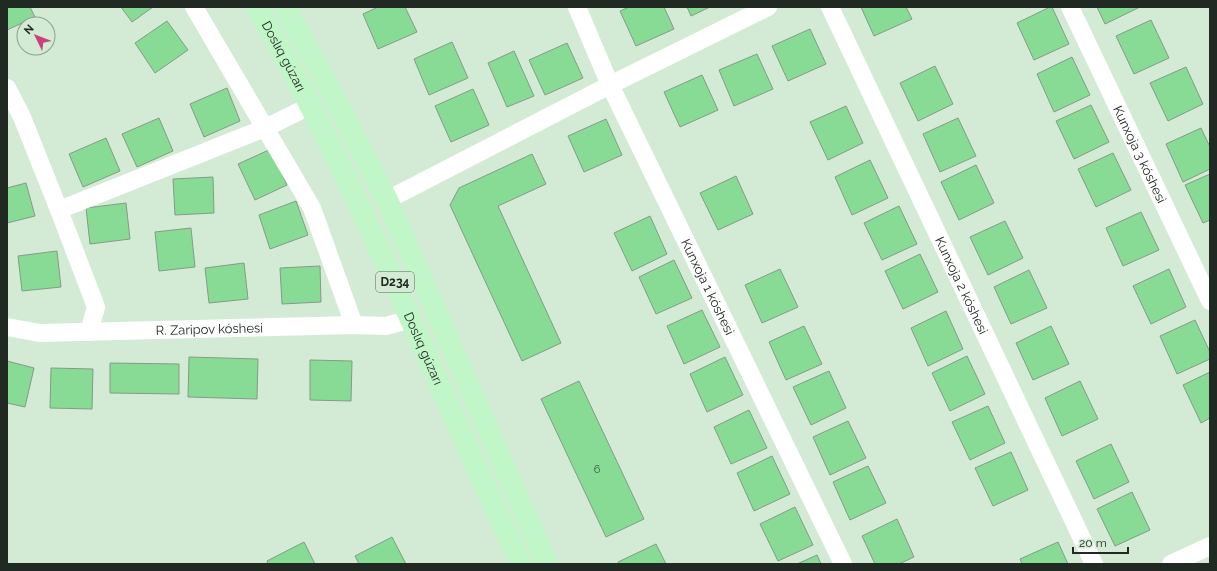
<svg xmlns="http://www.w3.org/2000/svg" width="1217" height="571" font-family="Raleway,sans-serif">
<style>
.building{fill:#88db95;stroke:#849b87}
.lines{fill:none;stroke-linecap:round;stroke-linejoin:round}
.minor{stroke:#fff;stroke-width:18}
.major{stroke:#c0f6c8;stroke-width:22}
.labels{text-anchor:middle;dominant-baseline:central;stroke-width:3.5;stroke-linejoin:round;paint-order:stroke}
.number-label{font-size:11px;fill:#3b563f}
.shield{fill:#d3ebd5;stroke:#566458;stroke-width:1}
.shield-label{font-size:12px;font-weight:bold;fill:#212a22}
.street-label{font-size:13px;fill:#212a22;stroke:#d3ebd5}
</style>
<rect width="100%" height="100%" fill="#d3ebd5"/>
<g class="building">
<polygon points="7,7 30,7 35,17 7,30"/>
<polygon points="121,7 153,7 132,22"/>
<polygon points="378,7 405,7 417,32 378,49 363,14"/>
<polygon points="629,7 664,7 674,29 636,46 620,11"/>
<polygon points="687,7 710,7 691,16"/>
<polygon points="861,7 906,7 912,19 874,36"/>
<polygon points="1050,7 1052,7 1069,44 1034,60 1017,23"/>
<polygon points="1097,7 1140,7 1105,24"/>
<polygon points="1151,20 1169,58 1134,74 1116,36"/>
<polygon points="167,21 188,50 155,73 135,43"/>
<polygon points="810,29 826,64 788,81 772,46"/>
<polygon points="452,42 468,78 429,95 414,59"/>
<polygon points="567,43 583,78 545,95 529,60"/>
<polygon points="514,51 534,96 507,107 488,63"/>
<polygon points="757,54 773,89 734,106 719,70"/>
<polygon points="1072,57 1090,95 1054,112 1037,74"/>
<polygon points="935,66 953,104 918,121 900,83"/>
<polygon points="1186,67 1203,104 1168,121 1150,83"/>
<polygon points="702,75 718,110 680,127 664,92"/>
<polygon points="227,88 240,121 204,137 190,104"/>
<polygon points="473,89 489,125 451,142 435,106"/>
<polygon points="1091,105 1109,142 1074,159 1056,121"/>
<polygon points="846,106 863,143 828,160 810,122"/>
<polygon points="159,118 173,151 137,167 122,134"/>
<polygon points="958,118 976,156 940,172 923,134"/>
<polygon points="606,119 622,155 584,172 568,136"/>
<polygon points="1201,128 1210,147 1210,169 1183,182 1166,144"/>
<polygon points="106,138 120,171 83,187 69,154"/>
<polygon points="271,149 287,185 255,200 238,164"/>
<polygon points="1113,153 1131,190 1096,207 1078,169"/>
<polygon points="532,154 546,184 498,206 561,343 522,361 450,205 459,188"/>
<polygon points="870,160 888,198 852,215 835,177"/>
<polygon points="976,165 994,203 959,220 941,182"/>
<polygon points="1210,174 1210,220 1203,223 1185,185"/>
<polygon points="736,176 753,214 718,230 700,193"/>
<polygon points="213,177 214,213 175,215 173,179"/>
<polygon points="26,183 35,216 7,223 7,188"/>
<polygon points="296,201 308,235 270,249 259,215"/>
<polygon points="126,203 130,239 90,244 86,208"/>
<polygon points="899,206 917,244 882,260 864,223"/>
<polygon points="1141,212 1159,250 1123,266 1106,228"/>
<polygon points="650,216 667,254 632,271 614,233"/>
<polygon points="1005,221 1023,258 988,275 970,237"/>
<polygon points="191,228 195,267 159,271 155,232"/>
<polygon points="57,251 61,287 22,291 18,256"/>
<polygon points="920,254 938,292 903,309 885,271"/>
<polygon points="674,260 692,298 656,314 639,277"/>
<polygon points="244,263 248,299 209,303 205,268"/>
<polygon points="320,266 321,302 282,304 280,268"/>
<polygon points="780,269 798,307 762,323 745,285"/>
<polygon points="1169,269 1186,307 1151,324 1133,286"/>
<polygon points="1029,270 1047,308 1011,324 994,287"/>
<polygon points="702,310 720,347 684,364 667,326"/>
<polygon points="946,311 963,349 928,366 911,328"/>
<polygon points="1195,320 1210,352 1210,359 1177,374 1160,336"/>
<polygon points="804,326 822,364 786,380 769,342"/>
<polygon points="1051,326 1069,364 1033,380 1016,343"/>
<polygon points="967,356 985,394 950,411 932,373"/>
<polygon points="189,357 258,359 257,399 188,397"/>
<polygon points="725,357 743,395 707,412 690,374"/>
<polygon points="310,360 352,361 351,401 310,400"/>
<polygon points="7,361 34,368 25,407 7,403"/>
<polygon points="110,363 179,364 179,394 110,393"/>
<polygon points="51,368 93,369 92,409 50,408"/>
<polygon points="829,371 846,408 811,425 793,387"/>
<polygon points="1210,372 1210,418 1201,423 1183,385"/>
<polygon points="579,381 644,519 606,537 541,399"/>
<polygon points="1080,381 1098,419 1062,436 1045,398"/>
<polygon points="988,406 1005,443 970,460 952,422"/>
<polygon points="749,410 767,448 731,464 714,427"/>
<polygon points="848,421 866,458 830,475 813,437"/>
<polygon points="1111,444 1129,482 1094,499 1076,461"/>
<polygon points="1011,452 1028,490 993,506 975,468"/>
<polygon points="772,456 790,494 754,511 737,473"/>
<polygon points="868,466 886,503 850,520 833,482"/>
<polygon points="1132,492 1150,530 1115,546 1097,509"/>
<polygon points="795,507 813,545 778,561 760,524"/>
<polygon points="897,519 914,557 899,564 875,564 862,536"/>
<polygon points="392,537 406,564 359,564 355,556"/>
<polygon points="304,542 315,564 268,564 267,561"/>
<polygon points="1058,542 1068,564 1022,564 1020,559"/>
<polygon points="656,544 666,564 619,564 618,562"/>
<polygon points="817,555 821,564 797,564"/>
</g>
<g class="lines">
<g class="minor">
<polyline points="194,7 312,208 354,325"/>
<path id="s1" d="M577,7L610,85L843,564"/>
<path id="s2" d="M830,7L1094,564"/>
<path id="s3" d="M1070,7L1210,301"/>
<polyline points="7,88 22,117 59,210 96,307 89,332"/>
<polyline points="387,200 610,85 768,7"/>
<polyline points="59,210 265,128 310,106"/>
<path id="s4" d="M7,327L40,333L354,325L386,326L411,319"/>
<polyline points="1171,564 1210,546"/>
</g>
<g class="major">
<path id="s5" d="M257,7C360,186 433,378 521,564"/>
<polyline points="285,7 325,80 387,200 547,564"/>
</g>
</g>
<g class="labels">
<g class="number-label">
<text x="597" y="469">6</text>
</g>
<rect class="shield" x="376" y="272" width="38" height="20" rx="3"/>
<g class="shield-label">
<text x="395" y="282">D234</text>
</g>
<g class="street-label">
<text stroke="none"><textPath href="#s5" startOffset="56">Doslıq gúzarı</textPath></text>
<text stroke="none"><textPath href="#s3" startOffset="163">Kunxoja 3 kóshesi</textPath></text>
<text stroke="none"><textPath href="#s1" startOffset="309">Kunxoja 1 kóshesi</textPath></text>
<text stroke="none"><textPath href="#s2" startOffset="308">Kunxoja 2 kóshesi</textPath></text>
<text stroke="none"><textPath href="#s4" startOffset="203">R. Zaripov kóshesi</textPath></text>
<text stroke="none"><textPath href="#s5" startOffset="380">Doslıq gúzarı</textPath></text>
</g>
</g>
<rect width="1217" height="571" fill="none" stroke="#212a22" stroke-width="16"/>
<g transform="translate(36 36) rotate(313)"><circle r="19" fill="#d3ebd5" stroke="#8c9e8d"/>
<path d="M0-3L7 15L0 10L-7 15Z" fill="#cb417c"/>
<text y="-6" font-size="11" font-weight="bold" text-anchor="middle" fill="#212a22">N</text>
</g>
<path d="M1073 547v6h55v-6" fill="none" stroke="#212a22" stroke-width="2"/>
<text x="1079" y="547" font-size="12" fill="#212a22" stroke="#d3ebd5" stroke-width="3" paint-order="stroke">20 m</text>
</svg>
